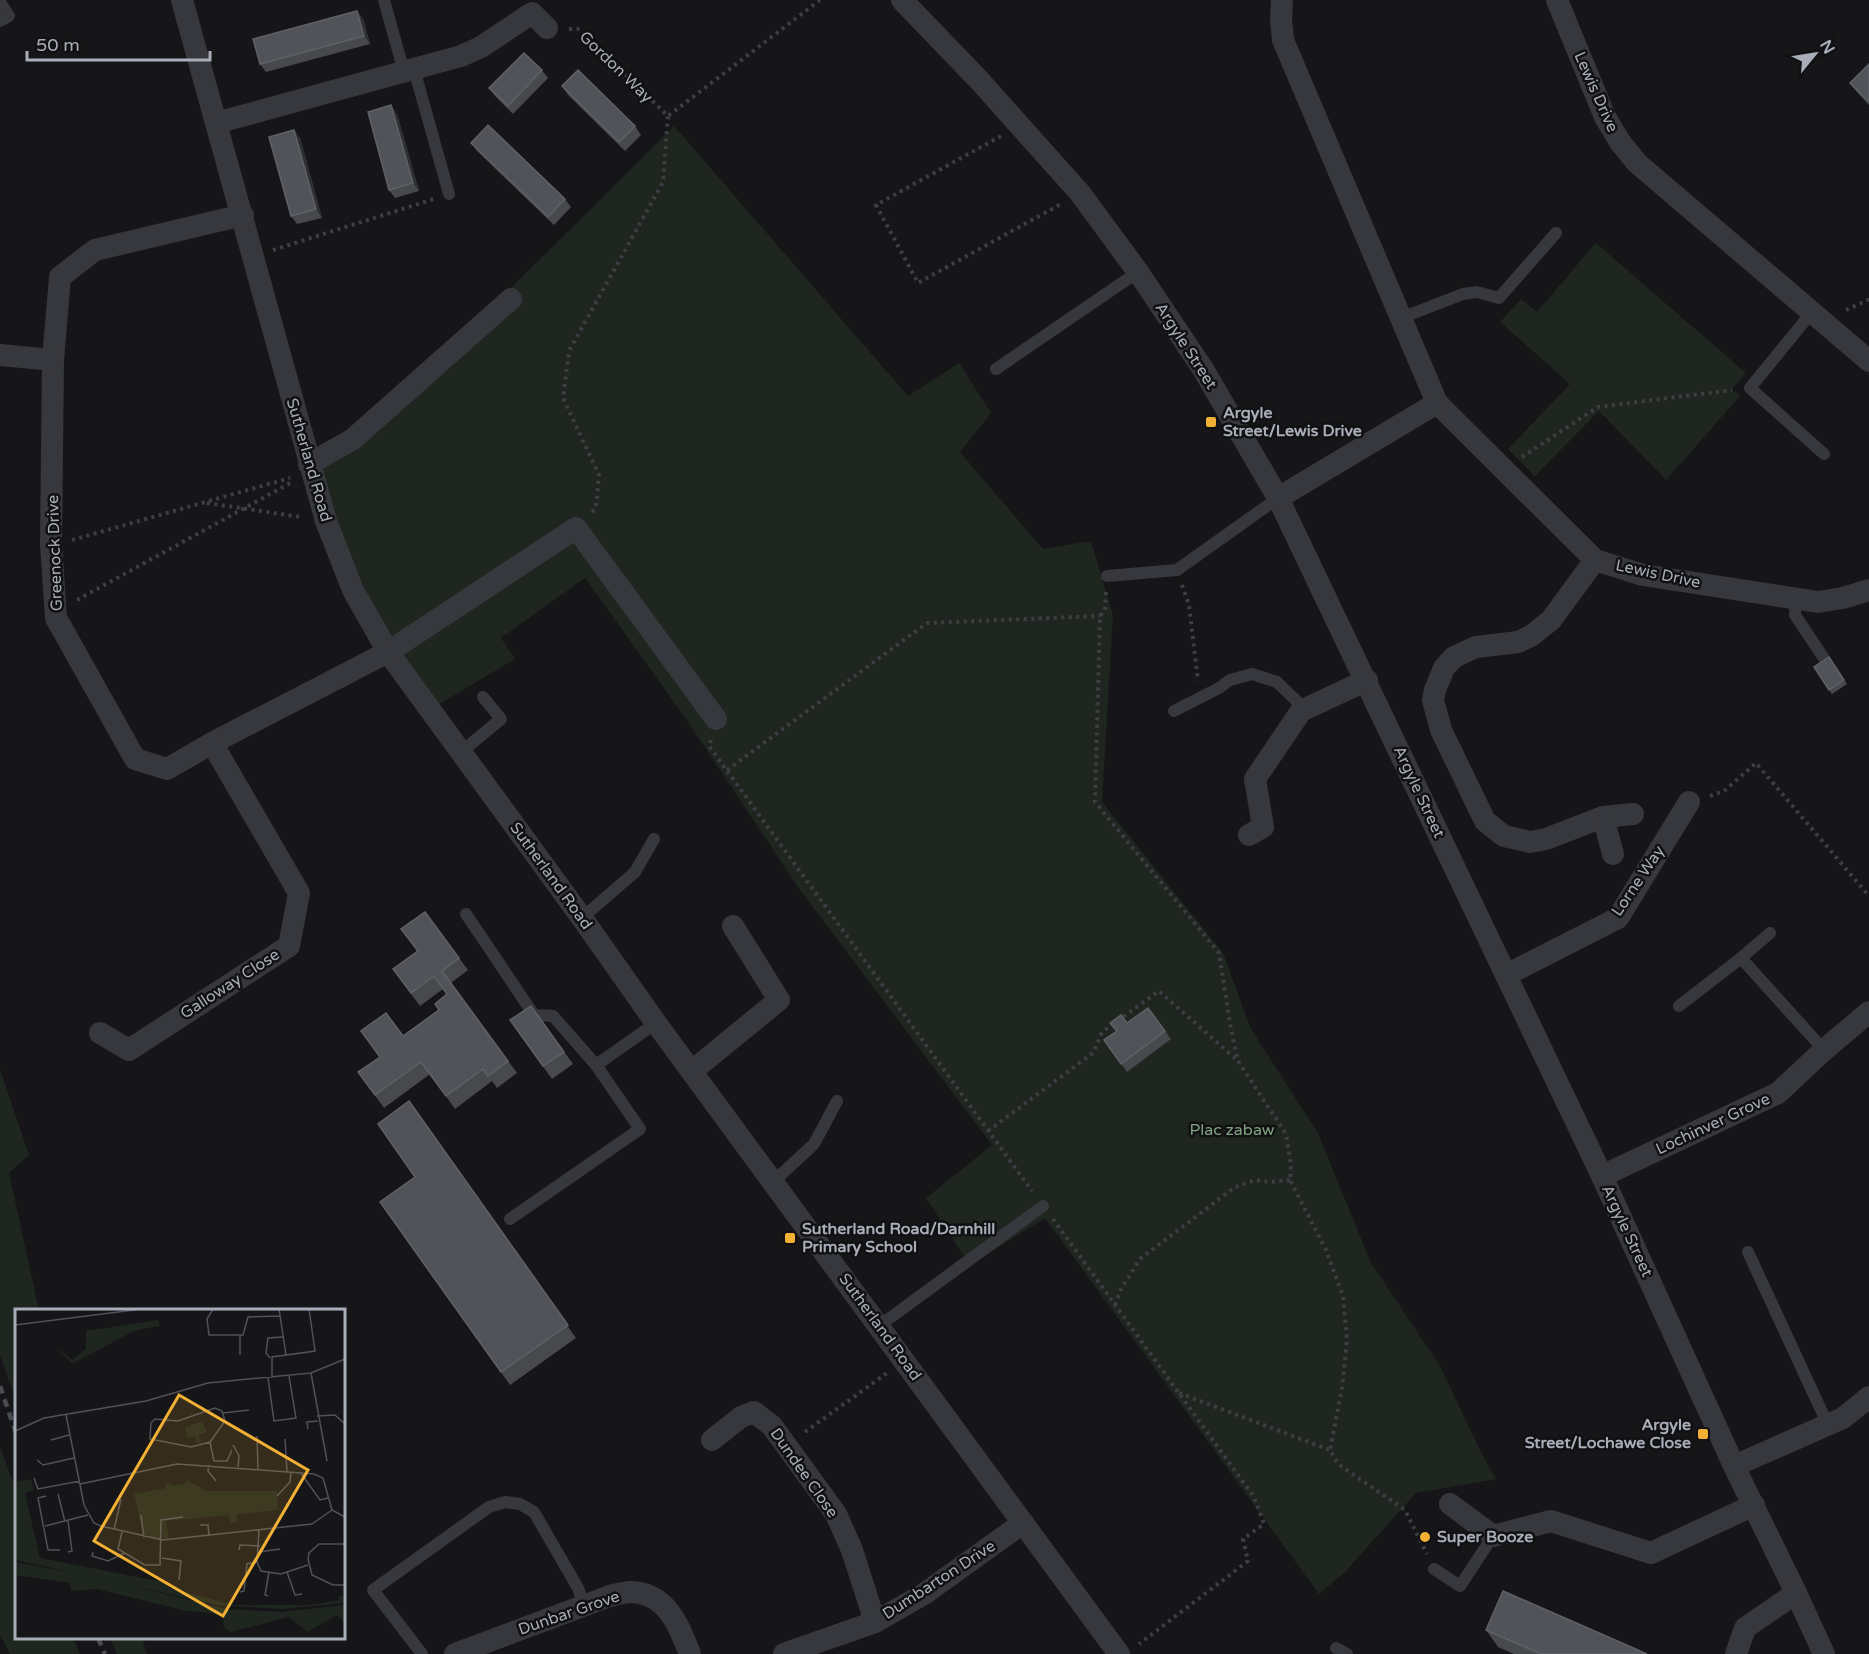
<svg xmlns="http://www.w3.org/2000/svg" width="1869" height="1654" font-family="'Varela Round',sans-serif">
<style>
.green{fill:#1e261f}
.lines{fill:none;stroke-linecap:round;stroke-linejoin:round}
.path{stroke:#3d3f44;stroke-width:4;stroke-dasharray:3 4.5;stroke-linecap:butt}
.service{stroke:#37383d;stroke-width:12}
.minor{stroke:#37383d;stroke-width:22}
.rail{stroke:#4a4c52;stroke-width:4.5;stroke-dasharray:8 6;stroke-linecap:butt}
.wall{fill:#47494d}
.shaded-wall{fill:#2f3033}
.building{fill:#525359;stroke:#5f6168;stroke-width:1.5}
.poi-dot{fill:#f2b134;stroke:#111113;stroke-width:2}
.labels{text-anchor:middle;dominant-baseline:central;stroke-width:5;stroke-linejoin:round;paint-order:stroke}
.street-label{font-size:16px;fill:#a8adb8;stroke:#111113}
.poi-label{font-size:16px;font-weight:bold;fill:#a8adb8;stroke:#111113;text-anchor:start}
.park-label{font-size:16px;fill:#7fa381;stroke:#111113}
.inset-road{fill:none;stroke:#505258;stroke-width:1.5}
.view{fill:#f2b134;fill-opacity:0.15;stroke:#f2b134;stroke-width:3}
.inset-edge{fill:none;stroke:#a8adb8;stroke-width:3}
</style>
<rect width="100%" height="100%" fill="#161618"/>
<g class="green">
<path d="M674,126L908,396L959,363L991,413L960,452L1043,549L1091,541L1113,615L1102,802L1223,953L1251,1029L1318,1133L1371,1263L1440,1366L1480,1450L1496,1479L1416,1493L1345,1572L1319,1594L1045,1218L970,1265L926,1198L992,1145L800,890L686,719L585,578L501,638L515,659L436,706C422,684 407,663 393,640C358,582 334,517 315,452L344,434L510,289Z"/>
<polygon points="1596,243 1746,373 1732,389 1740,396 1666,480 1599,411 1535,476 1508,449 1570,384 1500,322 1521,299 1537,312"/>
<polygon points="0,1069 29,1155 9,1173 39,1310 16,1310 16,1401 0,1355"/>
<polygon points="0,1447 16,1490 16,1638 73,1638 80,1654 10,1654 0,1635"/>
<polygon points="110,1638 142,1638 147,1654 117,1654"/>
</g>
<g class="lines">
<g class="path">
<polyline points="569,29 578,29 668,116 820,0"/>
<polyline points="1001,136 876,205 918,283 1061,204"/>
<polyline points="273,250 434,199"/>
<polyline points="1846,310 1868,300 1869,301"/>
<polyline points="1522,457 1598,407 1732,390"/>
<polyline points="207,503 301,517"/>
<polyline points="592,512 596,508 599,475 563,398 569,351 663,182 668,116"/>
<polyline points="72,540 290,478"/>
<polyline points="1182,585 1189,605 1198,681"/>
<polyline points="1106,592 1105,611 1100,616 1095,802 1219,953 1231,1029 1238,1061 1286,1134 1291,1165 1290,1180 1326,1250 1343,1296 1347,1340 1342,1388 1330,1450 1338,1464 1405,1510 1427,1554"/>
<polyline points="77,600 292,482"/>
<polyline points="711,740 709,746 1032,1191"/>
<polyline points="727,770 927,623 1100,616"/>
<polyline points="1710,796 1724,791 1756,763 1869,896"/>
<polyline points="988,1131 1093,1053 1102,1032 1159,991 1238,1061"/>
<polyline points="1053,1219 1254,1497 1264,1524 1243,1539 1248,1561 1139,1644"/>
<polyline points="1115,1305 1121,1289 1140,1259 1235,1187 1255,1180 1269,1182 1290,1180"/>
<polyline points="1179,1393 1330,1450"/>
<polyline points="805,1432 887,1373"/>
</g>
<g class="service">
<polyline points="384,0 404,72"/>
<polyline points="0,2 9,16 0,21"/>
<polyline points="414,69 449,194"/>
<polyline points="1812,312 1750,388 1824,454"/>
<polyline points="1401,318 1463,294 1477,292 1499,298 1556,233"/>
<polyline points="996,369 1138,272"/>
<polyline points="1107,576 1177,570 1278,498"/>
<polyline points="1796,598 1795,615 1823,657"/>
<polyline points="1174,711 1219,688 1230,680 1252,674 1277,682 1305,709"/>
<polyline points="461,752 501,719 483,697"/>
<polyline points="466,914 534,1015 553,1016 596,1065"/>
<polyline points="582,918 635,872 654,839"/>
<polyline points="1741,958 1770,933"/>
<polyline points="1679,1006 1741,958 1824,1050"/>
<polyline points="773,1182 814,1144 837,1101"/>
<polyline points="510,1219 640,1129 596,1065 656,1023"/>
<polyline points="1748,1252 1828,1425"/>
<polyline points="879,1326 1043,1206"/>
<polyline points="1434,1569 1460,1586 1493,1536"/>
<polyline points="1336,1648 1347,1654"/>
<polyline points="422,1654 373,1590 489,1507 505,1502 520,1504 534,1512 578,1588 584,1605"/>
</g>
<g class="minor">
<polyline points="182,0 326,521 353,590 388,652 582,918 656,1023 1119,1654"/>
<polyline points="902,0 979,80 1080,193 1138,272 1203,369 1278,498 1602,1176 1734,1466 1796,1593 1824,1654"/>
<polyline points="1282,0 1281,19 1283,40 1437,403 1595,560 1643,575 1818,602 1843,598 1869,590"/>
<polyline points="1557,0 1605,117 1620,142 1637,163 1869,361"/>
<polyline points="216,123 461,56 481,47 532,13 547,28"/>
<polyline points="243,215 95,250 60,277 53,360 51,544 56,618 135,759 167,769 212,743 388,652 576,528 716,719"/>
<polyline points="0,355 53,360"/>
<polyline points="309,464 353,439 511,299"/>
<polyline points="1278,498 1437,403"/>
<polyline points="1595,560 1551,620 1531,636 1518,642 1476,647 1454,657 1444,668 1435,690 1433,700 1441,730 1485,821 1504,836 1530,842 1546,839 1603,817 1633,814"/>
<polyline points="1603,817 1613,854"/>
<polyline points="1249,835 1263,827 1255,779 1301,711 1367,680"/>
<polyline points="1506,975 1618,918 1689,802"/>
<polyline points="100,1033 129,1050 289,946 299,893 212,743"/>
<polyline points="692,1071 779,1000 733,926"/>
<polyline points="1602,1176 1778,1093 1824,1050 1869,1012"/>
<polyline points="712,1440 741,1417 754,1412 772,1426 836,1514 852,1550 875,1622"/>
<polyline points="1734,1466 1843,1418 1869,1397"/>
<polyline points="1450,1504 1493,1536 1551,1521 1651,1553 1754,1505"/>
<path d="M455,1654L607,1597C614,1595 623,1592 631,1592C667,1593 679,1626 690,1654"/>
<polyline points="784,1654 875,1622 924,1594 1023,1523"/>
<polyline points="1736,1654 1745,1628 1796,1593"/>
</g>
<g class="rail">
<polyline points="0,1386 16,1433"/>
<polyline points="98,1638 105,1654"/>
</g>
</g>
<g class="wall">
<polygon points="357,11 363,19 370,44 266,72 260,64"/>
<polygon points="1869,64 1869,105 1856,91 1850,83"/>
<polygon points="542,70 548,78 513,114 495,96 489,88"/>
<polygon points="562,86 635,126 641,135 625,151 568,95"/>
<polygon points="397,114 419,191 395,198 389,190"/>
<polygon points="300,138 322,218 297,224 291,216"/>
<polygon points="471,143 565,199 571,207 554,225 477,151"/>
<polygon points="1829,657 1847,684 1832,694 1814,667"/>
<polygon points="425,912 468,970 451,983 517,1073 497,1088 492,1081 455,1109 430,1074 384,1108 358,1072 380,1057 403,1036 439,1010 447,995 443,989 420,1006 393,969 417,951 401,929"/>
<polygon points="531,1006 573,1064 552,1079 510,1020"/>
<polygon points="1148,1008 1171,1039 1127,1072 1104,1040"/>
<polygon points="409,1101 576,1338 510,1385 380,1202 415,1177"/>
<polygon points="1486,1630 1647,1654 1514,1654 1498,1647"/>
</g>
<g class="shaded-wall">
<polygon points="357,11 363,19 370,44 364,36"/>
<polygon points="391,105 397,114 419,191 413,183"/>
<polygon points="294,130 300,138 322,218 316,209"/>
</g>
<g class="building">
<polygon points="357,11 364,36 260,64 253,39"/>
<polygon points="524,53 542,70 508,106 489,88"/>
<polygon points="1869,64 1869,100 1868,101 1850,83"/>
<polygon points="578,70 635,126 619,142 562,86"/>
<polygon points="391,105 413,183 389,190 368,112"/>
<polygon points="488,125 565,199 548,217 471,143"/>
<polygon points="294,130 316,209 291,216 269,137"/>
<polygon points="1829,657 1844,680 1829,690 1814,667"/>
<polygon points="425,912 459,958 442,971 508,1061 488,1076 483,1069 446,1096 421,1062 375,1095 358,1072 380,1057 361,1031 386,1013 403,1036 439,1010 435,1004 447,994 434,976 411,993 393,969 418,951 401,929"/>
<polygon points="531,1006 564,1052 543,1066 510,1020"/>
<polygon points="1148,1008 1165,1031 1121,1064 1104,1040 1117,1031 1110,1023 1121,1015 1127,1023"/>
<polygon points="409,1101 568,1325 501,1372 380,1202 415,1177 378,1124"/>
<polygon points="1503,1591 1647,1654 1541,1654 1486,1630"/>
</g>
<g class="poi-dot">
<rect x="1205" y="416" width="12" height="12" rx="3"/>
<rect x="784" y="1232" width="12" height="12" rx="3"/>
<rect x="1697" y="1428" width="12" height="12" rx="3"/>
<circle cx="1425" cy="1537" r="6"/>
</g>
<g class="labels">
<g class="street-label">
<text transform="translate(616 67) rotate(44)">Gordon Way</text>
<text transform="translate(1596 92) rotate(66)">Lewis Drive</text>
<text transform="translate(1186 346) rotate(57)">Argyle Street</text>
<text transform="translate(309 460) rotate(74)">Sutherland Road</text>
<text transform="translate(55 553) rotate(-92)">Greenock Drive</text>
<text transform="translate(1658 574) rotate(12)">Lewis Drive</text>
<text transform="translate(1419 792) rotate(65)">Argyle Street</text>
<text transform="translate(551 876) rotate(54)">Sutherland Road</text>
<text transform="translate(1638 881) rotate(-56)">Lorne Way</text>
<text transform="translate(230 984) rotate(-33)">Galloway Close</text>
<text transform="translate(1713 1124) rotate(-25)">Lochinver Grove</text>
<text transform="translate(1627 1231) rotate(65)">Argyle Street</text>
<text transform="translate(880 1327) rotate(54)">Sutherland Road</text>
<text transform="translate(804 1473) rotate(55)">Dundee Close</text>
<text transform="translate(939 1580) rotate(-33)">Dumbarton Drive</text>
<text transform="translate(569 1613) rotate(-19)">Dunbar Grove</text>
</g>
<g class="poi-label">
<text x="1223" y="413">Argyle<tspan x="1223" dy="18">Street/Lewis Drive</tspan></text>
<text x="802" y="1229">Sutherland Road/Darnhill<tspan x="802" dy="18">Primary School</tspan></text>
<text x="1691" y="1425" text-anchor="end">Argyle<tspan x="1691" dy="18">Street/Lochawe Close</tspan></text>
<text x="1437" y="1537">Super Booze</text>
</g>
<g class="park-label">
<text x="1232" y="1130">Plac zabaw</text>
</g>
</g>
<g transform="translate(15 1309)">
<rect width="330" height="330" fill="#161618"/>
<path d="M143,11L145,17L119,22L57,55L40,37L57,51L71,40V22ZM187,112L192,123L184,126L186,133L182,134L180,127L172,129L170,118ZM16,170L19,181L10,184L25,249L153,274L154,279L218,296H294L324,291V286L330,288V294L267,300L203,296L0,251V173ZM171,171L192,182H262L263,201L222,205V213L215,214L213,206L151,212L154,230L129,228L119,185L151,179V173L158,177L169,175ZM0,253L80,268L211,300L266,303L330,296V315L322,306L292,323L274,308L215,323L208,317L209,306L167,301L82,280L56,282L55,274L0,266Z" fill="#1e261f"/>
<path class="inset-road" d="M198,0L192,10L194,26H228L233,8L265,7M264,0L271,46M0,16L127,0M225,26V46M255,49L251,44L253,29L269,28M296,64L312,152M253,69L259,112L281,109L274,67M257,69V48L300,42L294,0M200,99L207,102L210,112L195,133L176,138L135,130L136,114L140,110L163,112ZM208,104L234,101M51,106L69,196L79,214L86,217L148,231L297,215L317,201M302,107L320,106L330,115M293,120L292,113L303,112M0,122L29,109L131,92L193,74L296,64L330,50M242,127L243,160M270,130L272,163M36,131L54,126M195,133L199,152H212L217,141M218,136L224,147L223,158M22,151L28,156L59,149M194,156L193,162L201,172M285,163L305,191L313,189M19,169L23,180L65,172M65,175L162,155L299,165L308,169L317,201L330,208M43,185L50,213M31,187L23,189L33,241H45M262,187L275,173L276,163M126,206L129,229M53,212L57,242L53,243M185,216H193L194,226M30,217L73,206M99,221L106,190M244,221L242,253L246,262L266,265L293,256M107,223L103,240L130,256H145L146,211L168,208M330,235H304L294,244L293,250L297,266L318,276H330M224,241L225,236L245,237M78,243L77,247L93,252L110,244M244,243L265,240M147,249L166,252L164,271M272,263L280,286L287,285M225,283L229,282L232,255L242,253M253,287L250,286L254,263"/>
<path class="view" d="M164,86L293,161L208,307L79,232Z"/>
<rect width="330" height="330" class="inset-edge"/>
</g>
<g transform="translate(1815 54) rotate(60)" stroke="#111113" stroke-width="4.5" paint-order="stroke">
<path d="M0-4.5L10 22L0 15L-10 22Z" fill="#a8adb8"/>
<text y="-9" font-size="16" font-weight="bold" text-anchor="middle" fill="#a8adb8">N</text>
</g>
<path d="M27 51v9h183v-9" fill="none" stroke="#a8adb8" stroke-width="3"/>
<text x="36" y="51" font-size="18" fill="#a8adb8" stroke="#111113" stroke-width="4.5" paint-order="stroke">50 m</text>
</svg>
